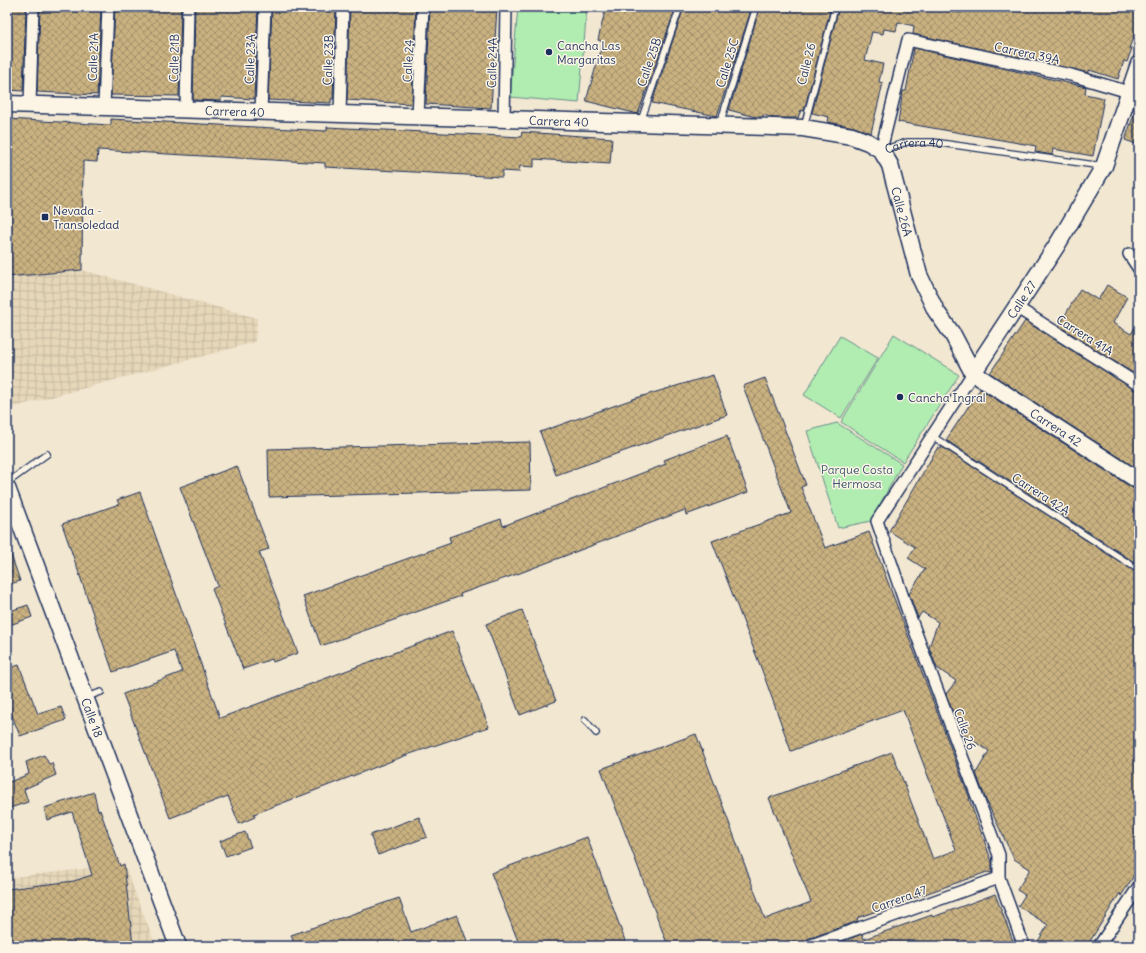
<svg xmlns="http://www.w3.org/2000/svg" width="1146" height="953" font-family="Delius,sans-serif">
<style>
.industrial{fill:url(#industrial-grid)}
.green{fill:#b1ecb1;stroke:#668e88}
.building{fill:url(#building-cross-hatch);stroke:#1b2f5e}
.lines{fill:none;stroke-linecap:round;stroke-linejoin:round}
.lane-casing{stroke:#1b2f5e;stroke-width:8}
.street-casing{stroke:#1b2f5e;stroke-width:14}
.secondary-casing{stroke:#1b2f5e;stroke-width:19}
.lane{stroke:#fcf5e5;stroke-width:5.5}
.street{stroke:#fcf5e5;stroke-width:11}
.secondary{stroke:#fcf5e5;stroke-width:16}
.poi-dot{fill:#1b2f5e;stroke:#fcf5e5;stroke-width:1.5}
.labels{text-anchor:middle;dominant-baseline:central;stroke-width:3;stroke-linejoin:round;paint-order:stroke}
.poi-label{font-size:12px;fill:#1b2f5e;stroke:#fcf5e5;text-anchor:start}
.street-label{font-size:12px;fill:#1b2f5e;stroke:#fcf5e5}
.park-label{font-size:12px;fill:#39556f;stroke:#fcf5e5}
</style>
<defs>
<pattern id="industrial-grid" width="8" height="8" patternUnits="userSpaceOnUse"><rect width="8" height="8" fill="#e6d7b9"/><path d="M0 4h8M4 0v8" fill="none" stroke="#c5b9a1"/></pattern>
<pattern id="building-cross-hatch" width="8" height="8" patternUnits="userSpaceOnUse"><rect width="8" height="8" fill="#c9b180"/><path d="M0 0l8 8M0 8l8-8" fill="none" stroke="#a2906c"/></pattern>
</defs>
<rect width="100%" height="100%" fill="#f2e7d1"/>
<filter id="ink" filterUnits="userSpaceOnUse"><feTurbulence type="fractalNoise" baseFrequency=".025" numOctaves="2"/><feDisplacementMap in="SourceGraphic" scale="8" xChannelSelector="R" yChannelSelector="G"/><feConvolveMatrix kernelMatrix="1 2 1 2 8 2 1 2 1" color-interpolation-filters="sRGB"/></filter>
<g filter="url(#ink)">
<g class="industrial">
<polygon points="82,270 257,318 255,342 7,409 7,277"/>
<polygon points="124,864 156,946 7,946 7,878"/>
</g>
<g class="green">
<polygon points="518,7 587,7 579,103 510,97"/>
<polygon points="894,334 959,375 903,462 841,422"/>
<polygon points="840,336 878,358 841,418 804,395"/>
<polygon points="837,423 902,464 871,521 838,528 807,431"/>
</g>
<g class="building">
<polygon points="7,7 26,7 23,91 7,90"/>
<polygon points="40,7 101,7 97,95 37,92"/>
<polygon points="115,7 181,7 179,96 111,95"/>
<polygon points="195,7 258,7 254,99 221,97 221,101 193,100"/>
<polygon points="272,7 336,7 333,99 331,99 331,103 268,100"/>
<polygon points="350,7 416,7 412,104 347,100"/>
<polygon points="430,7 497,7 491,108 426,104"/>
<polygon points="606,7 676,7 638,114 586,101 603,42 598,40"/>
<polygon points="684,7 752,7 717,116 652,103"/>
<polygon points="760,7 831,7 804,111 801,110 798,118 774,118 763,115 762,117 756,117 729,110"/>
<polygon points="839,7 933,7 961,13 962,10 977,12 977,7 1139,7 1139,24 1129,48 1132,48 1127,62 1124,61 1118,79 1089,70 1089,73 913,34 914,26 898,22 896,31 884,29 883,34 872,32 865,60 883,64 879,82 883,83 871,133 854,127 828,122 829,117 812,113"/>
<polygon points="914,48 1086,87 1085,94 1104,98 1093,156 1053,149 1052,155 1036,152 1035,152 1036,146 898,122 903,91 906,91"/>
<polygon points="1137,106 1139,106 1139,145 1125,140"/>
<polygon points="7,119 111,125 111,119 327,131 327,127 521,137 522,132 612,138 610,164 534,159 534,167 520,166 519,172 502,171 502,177 325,167 325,163 98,150 97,162 83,161 82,270 7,277"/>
<polygon points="1107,285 1127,297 1113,323 1131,334 1139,321 1139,377 1059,326 1080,289 1098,300"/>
<polygon points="1025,321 1139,392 1139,470 990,373"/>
<polygon points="713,375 727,415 556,475 540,432 636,398"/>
<polygon points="765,378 806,485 801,487 825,548 869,532 970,799 969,799 992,862 992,873 987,872 857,918 858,921 807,939 802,946 796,946 795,941 782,946 668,946 601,769 696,734 765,919 811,902 769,798 892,752 933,859 956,850 903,710 791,751 763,673 712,541 791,513 743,386"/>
<polygon points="980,389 1134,489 1139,490 1139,565 946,440"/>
<polygon points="727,436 748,492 686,515 685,510 520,573 460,594 461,596 321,646 303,596 451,543 449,537 501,519 503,526 666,464 664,460"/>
<polygon points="530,442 531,490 269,497 268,449"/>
<polygon points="938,447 941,449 942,447 1139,574 1139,868 1121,896 1120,893 1087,946 1035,946 1048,925 1018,906 1025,895 1017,890 1030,869 1014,859 986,800 976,773 989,751 961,733 946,694 956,681 937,668 929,647 938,622 922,612 918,618 909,594 925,569 908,558 915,547 889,531"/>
<polygon points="237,466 269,549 259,552 298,653 273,662 272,659 243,669 212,589 218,586 180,487"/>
<polygon points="140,492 220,718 452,631 489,727 407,755 254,814 255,817 239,824 228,796 170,818 123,694 182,672 174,651 113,672 62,524 119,504 117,500"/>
<polygon points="7,549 9,549 20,581 7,585"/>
<polygon points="28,605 32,617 7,626 7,612"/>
<polygon points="522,610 556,701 520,715 486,624"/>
<polygon points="19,665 38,714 61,707 66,720 20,736 7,703 7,669"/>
<polygon points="44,755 49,764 52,763 56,775 24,789 28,802 7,809 7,783 29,774 26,762"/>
<polygon points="94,792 98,811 100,810 120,866 124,864 133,946 7,946 7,889 74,881 92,875 72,812 47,820 44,808"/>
<polygon points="419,817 427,837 378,855 370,835"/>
<polygon points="245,832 251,847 226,856 220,841"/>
<polygon points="587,837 627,946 520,946 491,873"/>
<polygon points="995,894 1015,946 830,946 862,934 864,939 932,915 933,917"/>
<polygon points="399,898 411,932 457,915 469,946 295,946 291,935"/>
</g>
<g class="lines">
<defs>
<g id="lane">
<polyline points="641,121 680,7"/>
<polyline points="720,124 756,7"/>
<polyline points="804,127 835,7"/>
<path id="s1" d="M882,150L907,142H933L1102,166"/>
<polyline points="932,436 1139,570"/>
<polyline points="7,483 47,454"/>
<polyline points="87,697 101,692"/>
<polyline points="585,720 596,733"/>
</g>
<g id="street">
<polyline points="30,105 33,7"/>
<polyline points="104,107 108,7"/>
<polyline points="186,109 188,7"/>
<polyline points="261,112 265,7"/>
<polyline points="340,114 343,7"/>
<polyline points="418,116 423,7"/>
<polyline points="504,119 506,7"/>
<polyline points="881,150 908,40 1071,75 1139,95"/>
<polyline points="1129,254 1139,269"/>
<polyline points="1016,307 1139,385"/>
<polyline points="973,373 877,521 907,609 999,855 999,878 1024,946"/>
<polyline points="809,946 999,878"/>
<polyline points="1099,946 1139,886"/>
</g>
<g id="secondary">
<path id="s2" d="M7,104L803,128L852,136L868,142L881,150L890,165L919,275L936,311L953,335L973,373"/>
<path id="s3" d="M973,373L1057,245L1104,166L1139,64"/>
<path id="s4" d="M973,373L1139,481"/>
<path id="s5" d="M7,488L178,946"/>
</g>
</defs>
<use href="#lane" class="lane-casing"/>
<use href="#street" class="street-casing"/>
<use href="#secondary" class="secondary-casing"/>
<use href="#lane" class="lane"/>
<use href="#street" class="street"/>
<use href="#secondary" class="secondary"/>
</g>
</g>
<g class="poi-dot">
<circle cx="549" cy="52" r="4"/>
<rect x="41" y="213" width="8" height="8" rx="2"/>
<circle cx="900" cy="397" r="4"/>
</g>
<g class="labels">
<g class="poi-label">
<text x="557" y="45">Cancha Las<tspan x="557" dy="14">Margaritas</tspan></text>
<text x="53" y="210">Nevada -<tspan x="53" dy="14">Transoledad</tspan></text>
<text x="908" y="397">Cancha Ingral</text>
</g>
<g class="street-label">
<text transform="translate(1027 53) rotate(12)">Carrera 39A</text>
<text transform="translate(93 57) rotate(-88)">Calle 21A</text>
<text transform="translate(174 58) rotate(-89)">Calle 21B</text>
<text transform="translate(250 59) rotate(-88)">Calle 23A</text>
<text transform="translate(328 60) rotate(-88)">Calle 23B</text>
<text transform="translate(408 61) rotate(-87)">Calle 24</text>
<text transform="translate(649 62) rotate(-71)">Calle 25B</text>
<text transform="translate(492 63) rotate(-89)">Calle 24A</text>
<text transform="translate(727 63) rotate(-73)">Calle 25C</text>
<text transform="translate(806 64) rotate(-76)">Calle 26</text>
<text stroke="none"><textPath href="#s2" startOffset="228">Carrera 40</textPath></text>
<text stroke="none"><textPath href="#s2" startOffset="552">Carrera 40</textPath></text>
<text stroke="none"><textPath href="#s1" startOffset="33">Carrera 40</textPath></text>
<text stroke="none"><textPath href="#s2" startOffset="944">Calle 26A</textPath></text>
<text stroke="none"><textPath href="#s3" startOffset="88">Calle 27</textPath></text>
<text transform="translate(1085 335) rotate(32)">Carrera 41A</text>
<text stroke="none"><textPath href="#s4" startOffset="99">Carrera 42</textPath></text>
<text transform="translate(1041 494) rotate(33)">Carrera 42A</text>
<text stroke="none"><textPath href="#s5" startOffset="245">Calle 18</textPath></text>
<text transform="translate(965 729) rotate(70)">Calle 26</text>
<text transform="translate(899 899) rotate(-20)">Carrera 47</text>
</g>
<g class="park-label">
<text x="857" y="469">Parque Costa<tspan x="857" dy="14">Hermosa</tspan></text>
</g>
</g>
<rect width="1146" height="953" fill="none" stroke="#fcf5e5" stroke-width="24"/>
<rect x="12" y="12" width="1122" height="929" fill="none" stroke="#1b2f5e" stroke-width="1.5" filter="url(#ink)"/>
</svg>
